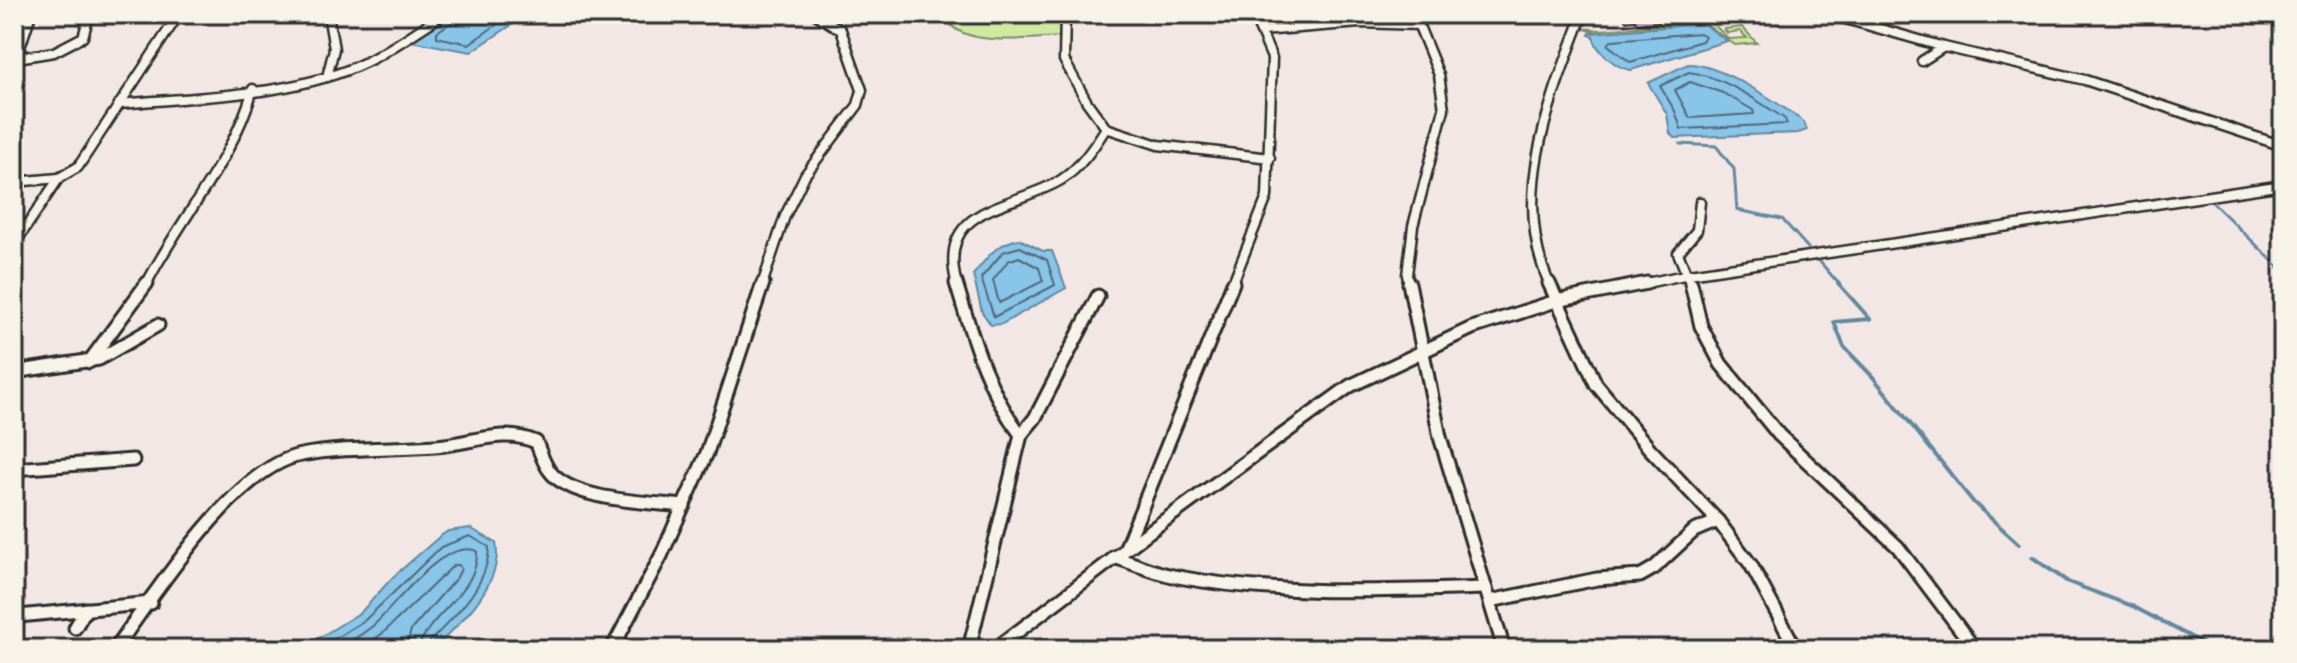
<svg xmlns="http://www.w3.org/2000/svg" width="2297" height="663" font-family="'Architects Daughter',sans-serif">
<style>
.green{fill:#ceeaa1;stroke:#7c8a66;stroke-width:2}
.water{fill:#89c4e9;stroke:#63879d;stroke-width:2}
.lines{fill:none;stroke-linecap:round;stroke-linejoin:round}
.shore{stroke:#516877;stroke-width:2}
.stream-far1{stroke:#63879d;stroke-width:3}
.stream{stroke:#63879d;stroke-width:4}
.minor-far1-casing{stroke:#2b2b2b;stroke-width:13}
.minor-casing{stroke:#2b2b2b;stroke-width:17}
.minor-far1{stroke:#f7f3e8;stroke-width:8}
.minor{stroke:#f7f3e8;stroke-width:11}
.wall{fill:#c49ebd;stroke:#2b2b2b;stroke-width:2}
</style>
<rect width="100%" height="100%" fill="#f3e7e6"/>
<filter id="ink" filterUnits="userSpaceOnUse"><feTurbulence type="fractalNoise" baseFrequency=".0125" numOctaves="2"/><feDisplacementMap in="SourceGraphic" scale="16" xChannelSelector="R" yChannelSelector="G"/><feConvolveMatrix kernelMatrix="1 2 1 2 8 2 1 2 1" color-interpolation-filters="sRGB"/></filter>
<g filter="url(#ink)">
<g class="green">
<path d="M943,14H1059L1060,37C1028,38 958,50 943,14Z"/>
<polygon points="1710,21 1729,39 1747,38 1740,31 1727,33 1724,29 1742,27 1757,43 1735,45 1704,23 1599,33 1581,28 1600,30"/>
</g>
<g class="water">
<polygon points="454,14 528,14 471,52 405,40"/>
<path d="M1704,24L1727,41L1631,70C1617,69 1595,50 1593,36L1589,35L1590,33Z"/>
<path d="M1688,64C1721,64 1777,102 1804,122L1807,130L1798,133L1674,138L1670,133L1667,114L1648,83Z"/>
<path d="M1019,239L1043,251H1052L1066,288L1002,324L991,325L982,312L973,275C988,257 995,244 1019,239Z"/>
<path d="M470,528L496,543C504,583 460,624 433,649H301L361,612L393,577L439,537L448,531Z"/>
</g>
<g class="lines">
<g class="shore">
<polyline points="454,14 452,22 437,32 437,37 469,44 512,14"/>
<polygon points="1700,33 1705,36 1702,41 1630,62 1608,45 1612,40"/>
<path d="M1689,72C1725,77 1756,100 1785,119L1787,124L1681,129L1675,111L1660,86Z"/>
<polygon points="1690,82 1723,93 1753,110 1754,114 1690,118 1675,90"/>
<polygon points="1020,247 1047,260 1055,285 994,317 981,278 1003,252"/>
<polygon points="1019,257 1039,268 1043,281 999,303 993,280 1008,261"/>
<path d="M318,649L365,620L441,547L470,536L489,547C488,586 456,615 430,641L429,649"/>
<path d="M338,649C350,641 364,634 375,624C397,603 443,538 477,551C478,594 430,611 418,649"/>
<polyline points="361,649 383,633 454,565 459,565 461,569 457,577 411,630 406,649"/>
</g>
<g class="stream-far1">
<polyline points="1680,144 1716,146 1734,169 1737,210 1782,219 1808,248"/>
<polyline points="2213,203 2283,271"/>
<polyline points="1820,262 1840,285"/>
</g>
<g class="stream">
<polyline points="1838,283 1870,319 1834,322 1844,347 1873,377 1974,503 2019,544"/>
<polyline points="2032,557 2068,582 2132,606 2214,649"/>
</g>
<defs>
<g id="minor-far1">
<polyline points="1065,14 1064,60 1087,102 1106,128 1158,145 1270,158"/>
<polyline points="1828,14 1944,47 2085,80 2283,146"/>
<polyline points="1262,31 1360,23 1419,25"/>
<polyline points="17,58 54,52 83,37 89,16 99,14"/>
<polyline points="1922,61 1944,47"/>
<polyline points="14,66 31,14"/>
<polyline points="327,77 334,49 328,14"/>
<path d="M119,104C198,96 294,97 366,62C393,49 418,30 444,14"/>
<polyline points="14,182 59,178"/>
<polyline points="14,245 59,178 78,167 179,14"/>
<path d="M146,285C179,219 233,161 253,89"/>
<polyline points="762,285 785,216 805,175 858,105 862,90 841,30 815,14"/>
<path d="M957,285C935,205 1012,209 1061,180C1080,168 1094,147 1106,128"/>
<polyline points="1232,285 1267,197 1272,58 1253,14"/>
<polyline points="1409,285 1407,275 1413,226 1444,109 1439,75 1414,14"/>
<path d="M1550,285C1509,197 1551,98 1583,14"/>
<polyline points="1637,285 1689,274 2283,185"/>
<polyline points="1691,285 1678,253 1697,230 1700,202"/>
</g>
<g id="minor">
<path d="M956,283C972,336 987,391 1021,435L969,649"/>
<polyline points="1409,283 1440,437 1504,649"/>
<polyline points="1549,283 1596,384 1649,448 1718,521 1751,565 1796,649"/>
<polyline points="1691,283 1701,326 1721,364 1779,435 1898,547 1975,649"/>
<polyline points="89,362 147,283"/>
<polyline points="14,372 99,359 158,325"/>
<polyline points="1021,435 1035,418 1098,296"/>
<polyline points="14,469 133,460"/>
<polyline points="1126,547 1233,283"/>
<path d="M1114,557C1133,563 1153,572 1173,576C1276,596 1382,591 1486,588"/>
<polyline points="1490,601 1597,579 1640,576 1654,568 1694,531 1718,521"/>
<polyline points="19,616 151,603"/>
<polyline points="75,628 86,609"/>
<path d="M115,649C154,595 235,467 301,455C344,447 392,449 435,446C470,444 503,427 536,442C540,451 543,462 549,470C570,501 648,502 684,506"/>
<polyline points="612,649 661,556 707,453 763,283"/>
<polyline points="995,649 1150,531 1350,386 1472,328 1556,301 1647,283"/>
</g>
</defs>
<use href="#minor-far1" class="minor-far1-casing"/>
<use href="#minor" class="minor-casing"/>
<use href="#minor-far1" class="minor-far1"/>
<use href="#minor" class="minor"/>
</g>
<polygon class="wall" points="1620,14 1667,14 1666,16 1661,16 1659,22 1638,24 1635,20 1626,21"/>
</g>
<rect width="2297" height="663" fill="none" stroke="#f7f3e8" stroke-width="48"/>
<rect x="24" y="24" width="2249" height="615" fill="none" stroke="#2b2b2b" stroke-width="3" filter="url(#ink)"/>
</svg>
